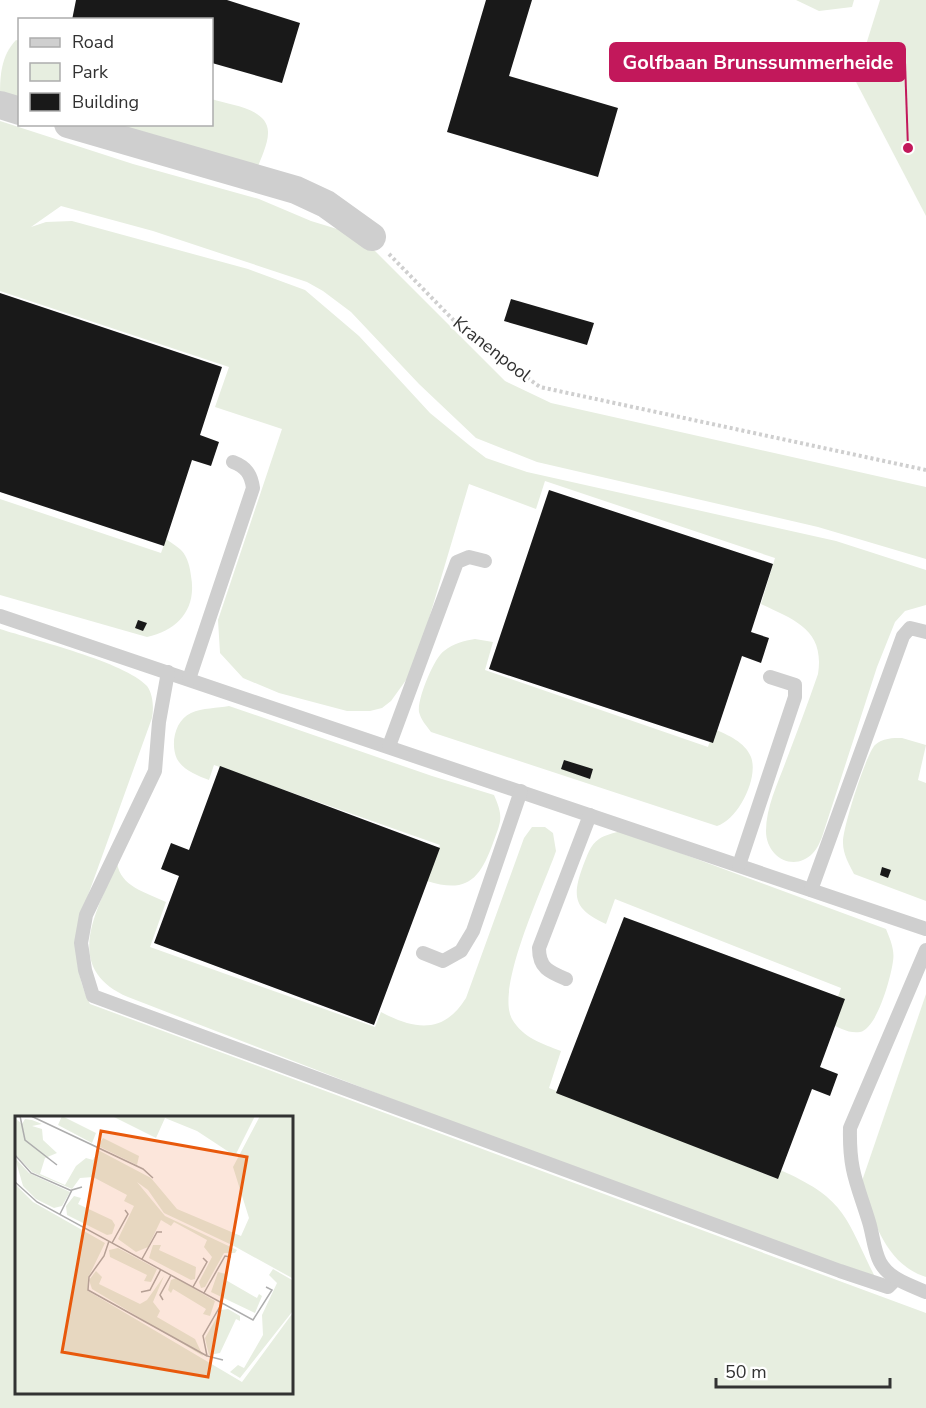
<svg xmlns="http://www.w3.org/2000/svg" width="926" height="1408" font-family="'Nunito Sans',sans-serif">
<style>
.green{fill:#e7eee0;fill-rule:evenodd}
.building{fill:#191919}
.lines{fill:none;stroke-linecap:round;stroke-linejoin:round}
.path{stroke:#cfcfcf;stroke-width:4;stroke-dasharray:3 3;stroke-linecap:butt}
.service{stroke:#cfcfcf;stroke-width:14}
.minor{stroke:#cfcfcf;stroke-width:28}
.labels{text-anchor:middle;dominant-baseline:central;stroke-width:6;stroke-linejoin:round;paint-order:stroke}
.street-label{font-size:18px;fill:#323232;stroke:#fff}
.inset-road{fill:none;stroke:#adadad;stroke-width:1.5}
.view{fill:#e8590c;fill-opacity:0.15;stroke:#e8590c;stroke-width:3}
.inset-edge{fill:none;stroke:#323232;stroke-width:3}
.leader{fill:none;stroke:#c2185b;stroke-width:2}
.callout-dot{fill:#c2185b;stroke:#fff;stroke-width:2}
.callout{fill:#c2185b;stroke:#c2185b;stroke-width:2}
.callout-label{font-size:20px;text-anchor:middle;font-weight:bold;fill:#fff}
</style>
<rect width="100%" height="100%" fill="#fff"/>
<g class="green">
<polygon points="796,0 854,0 852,7 819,11"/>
<polygon points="880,0 926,0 926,216 855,80"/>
<path d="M16,40L19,41V102L0,96C0,75 1,56 16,40Z"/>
<path d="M212,99C229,105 269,108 268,133C268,144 261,158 257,169L100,125L212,124Z"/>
<path d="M0,121L133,164L259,199L311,221L360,236L505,381L551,403L926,487V559L818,527L537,462L476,438L419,384L351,312L323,291L307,282L153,231L61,206L31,227L46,222L72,221L248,269L305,290L359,336L430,413L469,445L486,458L527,472L836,541L926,570V605L905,611L895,622L877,667L822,837C820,842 817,849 813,853C794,873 766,857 766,831C766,807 778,783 786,761C797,732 808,703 818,674C825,630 795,620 761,604L775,558L545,481L536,509L469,484L414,669L391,701L382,708L370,711H347L279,693L243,678L220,653L218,620L282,429L215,407L229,367L0,291Z"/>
<path d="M0,499L161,553L166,539C171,543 177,546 181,550C188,557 190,568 191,576C197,609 178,630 147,637L0,595Z"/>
<path d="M0,629C34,640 125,662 147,686C153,694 154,708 152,718L78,923C74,951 77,978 90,1004L926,1313V1408H0ZM16,1117H291V1392H16Z"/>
<path d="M475,639L493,642L485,670L708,747L714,729C728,735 745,742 751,757C759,778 738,820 717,826L431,732C426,725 421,720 419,712C417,699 434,658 444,651C454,643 464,641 475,639Z"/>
<path d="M229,706L432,776L494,795C504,818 501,821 493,843C480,879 467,894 427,881L440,845L214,765L209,780C198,776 183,770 177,759C170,744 175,720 191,713C202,708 218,708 229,706Z"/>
<path d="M902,738L926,745L918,780L926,783V901L854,874C849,864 843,854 843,843C842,830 866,754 875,745C882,738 893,738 902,738Z"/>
<path d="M532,827H545L553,833L556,851C544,886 495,988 512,1019C523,1038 543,1044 561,1051L549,1088L775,1178L778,1169C847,1199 845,1217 876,1279L495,1139L128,997C61,968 97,911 117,863C121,887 145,892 166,902L150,947L375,1027L381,1012C415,1030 444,1034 466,998L524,838Z"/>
<path d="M621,831L886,929C890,939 895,950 893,961C891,977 877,1029 860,1032C849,1034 838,1027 829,1023L841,988L615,899L606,924C575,910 571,898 583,866C587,856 590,845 599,839C605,835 614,833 621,831Z"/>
<path d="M926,994V1277C886,1265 871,1218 862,1181Z"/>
</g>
<g class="building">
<polygon points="76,0 227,0 300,23 282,83 212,63 212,20 72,20"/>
<polygon points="486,0 532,0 509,76 618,108 598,177 447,132"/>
<polygon points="0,293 222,367 200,435 219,442 211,466 192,460 164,546 0,492"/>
<polygon points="511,299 594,323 587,345 504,321"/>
<polygon points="549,490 773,564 751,632 769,638 761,663 742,656 713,743 489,669"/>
<polygon points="138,620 147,623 143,631 135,628"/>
<polygon points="564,760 593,769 590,779 561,769"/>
<polygon points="220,766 440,848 374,1025 154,943 179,876 161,869 171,843 189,850"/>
<polygon points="882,867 891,870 888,878 880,875"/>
<polygon points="624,917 845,999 820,1067 838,1074 830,1096 812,1089 778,1179 556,1093"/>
</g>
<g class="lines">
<polyline class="path" points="389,254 470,337 540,387 926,470"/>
<g class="service">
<polyline points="0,616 926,929"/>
<polyline points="168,672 159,722 155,771 86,915 81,943 85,970 93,996 840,1271 888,1287 896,1279"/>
<path d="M189,679L253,488C251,474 246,467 233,462"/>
<polyline points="389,746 457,562 469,557 485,561"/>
<polyline points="739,865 795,697 795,685 770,677"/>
<polyline points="811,890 903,636 910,628 926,632"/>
<path d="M926,950L850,1128C849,1171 857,1183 869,1222C873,1235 874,1251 880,1262C889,1279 910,1285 926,1292"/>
<polyline points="423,953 443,961 461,951 473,931 521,791"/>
<path d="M566,979C549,972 539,968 539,948L590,815"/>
</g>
<g class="minor">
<polyline points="0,105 20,111"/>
<polyline points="68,124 296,190 326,204 372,237"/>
</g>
</g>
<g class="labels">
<g class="street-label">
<text transform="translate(492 349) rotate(38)">Kranenpool</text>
</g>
</g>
<g transform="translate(15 1116)">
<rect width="278" height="278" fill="#fff"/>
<path d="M47,0L81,17L77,27L43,9ZM97,0H240L220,40L182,15L150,2L141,22ZM245,0H277V162L219,130L149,97L133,74L122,66L150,100L222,134L220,137H209L190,171L186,172L184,166L197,141L189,131L192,124L159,106L156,110L146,104L133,131L121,136L103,123L119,90L109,85L112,79L78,61L65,62L57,73L17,56L0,38V2L7,8L10,3L17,4L27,8L17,10L27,13L28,24L42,37L30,42L25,58L50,69L61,50L71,42L78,44L83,34L136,62L162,93L226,120L234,102L218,51ZM88,22L124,40L122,49L83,30ZM0,42L14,57L55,76L47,90L39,92L21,83L8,70ZM0,68L18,86L90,127L73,162V175L227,266L277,198V277H0ZM59,80L66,82L63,88L97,104L100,109L97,118L92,119L52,99L51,90ZM138,129H146L144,134L181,151L180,163L176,164L134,142ZM103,132L142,153L136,166L129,165L132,159L95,141L94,134ZM258,153L277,164V196L225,262L215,256L223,249L229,252L248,219L247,199L262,167L254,159ZM81,155L87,161L84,168L125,188L132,184L149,160L138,186L145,195L142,201L180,223L188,240L77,173L74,164ZM203,156L211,158L209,163L242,182L244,178L247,180L240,197L196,176ZM161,162L200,185L195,200L188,198L191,193L158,173L156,177L153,174L156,164ZM213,193L225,200V205L221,203L205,237L194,239L190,222L206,194Z" fill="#e7eee0"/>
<path class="inset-road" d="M5,0L10,24L42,49M16,0L128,53L138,62M0,39L16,57L57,75M0,66L22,86L238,204L257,174L251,171M45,98L57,74L67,71M94,125L89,140L74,161L73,174L192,240M97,127L113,98L110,94M127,143L142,116H147M178,171L192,146L188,142M126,176L135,174L146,153M189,177L210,140L216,141M148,184L145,179L156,159M207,187L188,220L192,240L208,244"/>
<path class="view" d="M86,15L232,41L193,261L47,236Z"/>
<rect width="278" height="278" class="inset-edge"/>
</g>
<path class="leader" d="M908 148L905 62"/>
<circle class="callout-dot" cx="908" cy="148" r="6"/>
<rect class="callout" x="610" y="43" width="295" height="38" rx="6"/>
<g class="callout-label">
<text x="758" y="69">Golfbaan Brunssummerheide</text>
</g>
<rect x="18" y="18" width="195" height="108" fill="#ffffff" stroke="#adadad" stroke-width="1.5"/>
<rect x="30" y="38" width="30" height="9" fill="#cfcfcf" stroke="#adadad" stroke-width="1.5"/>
<text x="72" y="48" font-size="18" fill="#323232">Road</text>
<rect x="30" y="63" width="30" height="18" fill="#e7eee0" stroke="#adadad" stroke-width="1.5"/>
<text x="72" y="78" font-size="18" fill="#323232">Park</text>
<rect x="30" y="93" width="30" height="18" fill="#191919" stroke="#adadad" stroke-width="1.5"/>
<text x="72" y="108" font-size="18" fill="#323232">Building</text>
<path d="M716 1378v9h174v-9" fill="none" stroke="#323232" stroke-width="3"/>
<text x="725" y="1378" font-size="18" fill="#323232" stroke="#ffffff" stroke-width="4.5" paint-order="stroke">50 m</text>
</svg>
